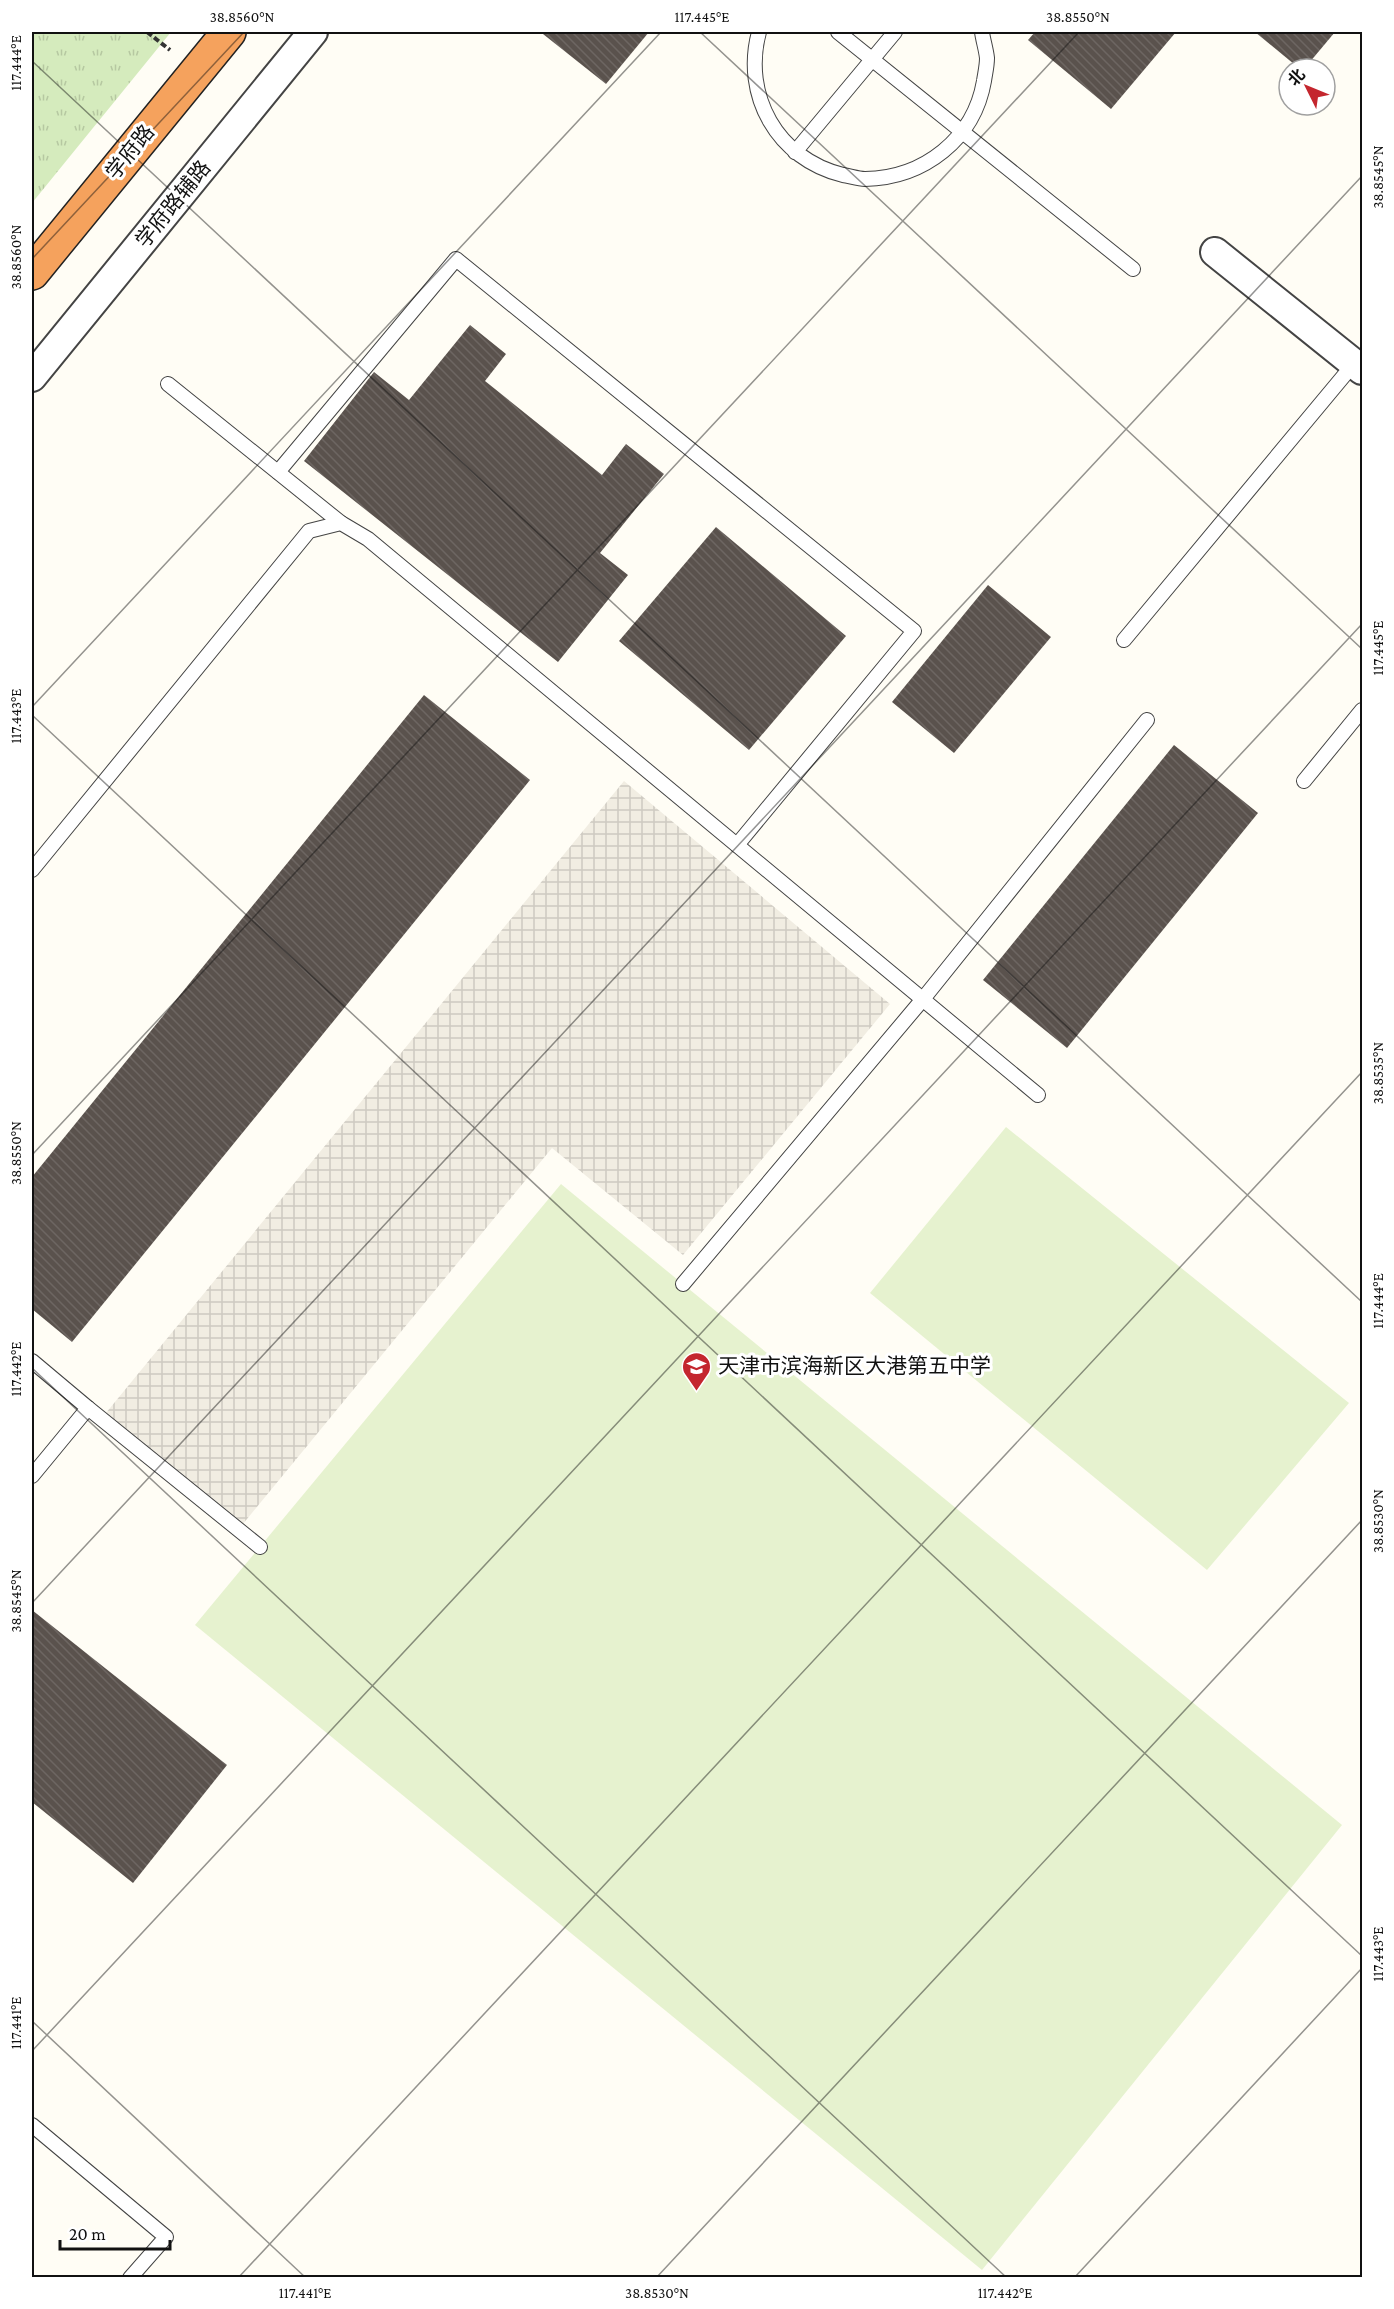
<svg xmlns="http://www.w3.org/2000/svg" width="1394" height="2309" font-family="'Crimson Pro','Noto Sans SC',serif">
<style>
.grass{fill:url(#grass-tufts)}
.pitch{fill:#e6f2cf}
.plaza{fill:url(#plaza-grid)}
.building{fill:url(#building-back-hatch)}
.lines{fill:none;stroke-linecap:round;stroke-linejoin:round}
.lane-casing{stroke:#444;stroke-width:16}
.street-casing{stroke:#444;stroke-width:32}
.highway-casing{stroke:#222;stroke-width:36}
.path{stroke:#333;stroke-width:4;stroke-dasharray:6 3;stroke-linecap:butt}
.lane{stroke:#fff;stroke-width:14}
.street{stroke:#fff;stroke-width:28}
.highway{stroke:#f5a25d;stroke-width:33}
.ticks{fill:none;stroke:#111;stroke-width:1.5;stroke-opacity:0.45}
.labels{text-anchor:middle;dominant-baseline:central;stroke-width:6;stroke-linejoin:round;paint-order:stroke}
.street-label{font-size:21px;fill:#111;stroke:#fff}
.poi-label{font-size:21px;fill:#111;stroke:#fff;text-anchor:start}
.neatline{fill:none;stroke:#111;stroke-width:2}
.ticks-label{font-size:15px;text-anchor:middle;fill:#111}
</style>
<defs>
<pattern id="grass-tufts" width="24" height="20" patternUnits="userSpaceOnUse" patternTransform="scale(1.5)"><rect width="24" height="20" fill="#d5ebbd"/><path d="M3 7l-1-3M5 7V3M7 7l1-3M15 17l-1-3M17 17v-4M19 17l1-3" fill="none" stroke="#b6c8a1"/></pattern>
<pattern id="plaza-grid" width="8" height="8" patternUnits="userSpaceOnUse" patternTransform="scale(1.5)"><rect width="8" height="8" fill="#f1ede2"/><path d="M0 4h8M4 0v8" fill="none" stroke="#cecac1"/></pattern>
<pattern id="building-back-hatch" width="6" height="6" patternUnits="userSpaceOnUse" patternTransform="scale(1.5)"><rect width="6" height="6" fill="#5a524d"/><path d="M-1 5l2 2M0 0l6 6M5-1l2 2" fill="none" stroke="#6d6662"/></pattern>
</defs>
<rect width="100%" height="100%" fill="#fffdf5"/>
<polygon class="grass" points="32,32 171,32 32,203"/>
<g class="pitch">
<polygon points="1006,1127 1349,1403 1207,1570 870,1293"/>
<polygon points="561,1184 1342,1825 982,2270 195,1625"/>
</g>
<polygon class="plaza" points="624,781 890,1004 683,1255 552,1148 238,1530 101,1419"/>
<g class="building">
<polygon points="545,32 649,32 606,84 543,34"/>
<polygon points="1035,32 1176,32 1111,109 1028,40"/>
<polygon points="1255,32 1335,32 1304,69 1300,69"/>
<polygon points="470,325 506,354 485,381 602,475 626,444 664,474 600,553 628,575 558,662 304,461 374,372 409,400"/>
<polygon points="716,527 846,636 749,750 619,641"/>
<polygon points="988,585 1051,637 954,753 892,702"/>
<polygon points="424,695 530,780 72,1342 32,1309 32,1177"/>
<polygon points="1174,745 1258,813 1067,1048 983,980"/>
<polygon points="32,1610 227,1765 133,1883 32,1802"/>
</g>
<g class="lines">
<defs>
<g id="lane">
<path d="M759,32C742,95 777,159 843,175C850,176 858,179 865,179C924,178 974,139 984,81C985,74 987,66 987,58C986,49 983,40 982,32"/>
<polyline points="838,32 1133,269"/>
<polyline points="795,152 895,32"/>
<polyline points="168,384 341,523"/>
<polyline points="278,472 456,259 914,631 737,845"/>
<polyline points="1124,640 1357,360"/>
<polyline points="1304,781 1362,710"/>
<polyline points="32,870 309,531 341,523 368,539 1038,1095"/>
<polyline points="683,1284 923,999 1147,720"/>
<polyline points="32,1361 88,1408 32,1476"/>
<polyline points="88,1408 260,1547"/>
<polyline points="32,2125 166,2237 130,2278"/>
</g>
<g id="street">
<polyline points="1215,252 1362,370"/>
<polyline points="32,377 313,32"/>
</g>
<polyline id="highway" points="32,273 229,32"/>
</defs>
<use href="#lane" class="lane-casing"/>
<use href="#street" class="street-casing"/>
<use href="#highway" class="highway-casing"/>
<polyline class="path" points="147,32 170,50"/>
<use href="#lane" class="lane"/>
<use href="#street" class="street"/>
<use href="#highway" class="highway"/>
</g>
<path class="ticks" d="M700,32L1362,649M32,61L1362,1302M32,259L244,32M32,707L661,32M32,715L1362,1956M32,1155L1079,32M32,1368L1007,2278M32,1603L1362,176M32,2021L306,2278M32,2051L1362,624M238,2278L1362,1072M656,2278L1362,1520M1074,2278L1362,1968"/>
<defs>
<symbol id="school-pin" viewBox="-11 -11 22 30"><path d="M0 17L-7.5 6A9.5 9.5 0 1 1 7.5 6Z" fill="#c4262e" stroke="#fff"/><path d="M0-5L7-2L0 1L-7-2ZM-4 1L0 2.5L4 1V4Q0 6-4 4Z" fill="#fff"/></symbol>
</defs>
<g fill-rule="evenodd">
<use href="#school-pin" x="680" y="1350" width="33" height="45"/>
</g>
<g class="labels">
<g class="street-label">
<text transform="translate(130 152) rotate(-51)">学府路</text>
<text transform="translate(173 204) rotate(-51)">学府路辅路</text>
</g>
<g class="poi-label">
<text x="718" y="1366">天津市滨海新区大港第五中学</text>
</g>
</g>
<rect width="1394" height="2309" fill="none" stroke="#ffffff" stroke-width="66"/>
<g transform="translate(1307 87) rotate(313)"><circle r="28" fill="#ffffff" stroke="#a0a0a0" stroke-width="1.5"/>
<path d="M0-4.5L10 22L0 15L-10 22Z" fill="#c4262e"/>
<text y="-9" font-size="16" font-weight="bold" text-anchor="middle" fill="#111111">北</text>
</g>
<path d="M60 2240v9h110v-9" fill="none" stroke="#111111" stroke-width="3"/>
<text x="69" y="2240" font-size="18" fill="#111111" stroke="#ffffff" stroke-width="4.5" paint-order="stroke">20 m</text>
<rect x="33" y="33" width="1328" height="2243" class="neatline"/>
<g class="ticks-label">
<text x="242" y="22">38.8560°N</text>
<text x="702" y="22">117.445°E</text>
<text x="1078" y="22">38.8550°N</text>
<text transform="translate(16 63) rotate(-90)" y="5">117.444°E</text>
<text transform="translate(1378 177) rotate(-90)" y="5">38.8545°N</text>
<text transform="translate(16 257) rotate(-90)" y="5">38.8560°N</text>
<text transform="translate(1378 648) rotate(-90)" y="5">117.445°E</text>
<text transform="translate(16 716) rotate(-90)" y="5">117.443°E</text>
<text transform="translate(1378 1073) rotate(-90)" y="5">38.8535°N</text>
<text transform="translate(16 1153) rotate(-90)" y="5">38.8550°N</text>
<text transform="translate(1378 1301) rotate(-90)" y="5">117.444°E</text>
<text transform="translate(16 1369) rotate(-90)" y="5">117.442°E</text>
<text transform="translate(1378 1521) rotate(-90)" y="5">38.8530°N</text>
<text transform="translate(16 1601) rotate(-90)" y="5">38.8545°N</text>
<text transform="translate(1378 1954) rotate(-90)" y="5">117.443°E</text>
<text transform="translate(16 2023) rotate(-90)" y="5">117.441°E</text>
<text x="305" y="2298">117.441°E</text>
<text x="657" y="2298">38.8530°N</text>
<text x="1005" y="2298">117.442°E</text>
</g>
</svg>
